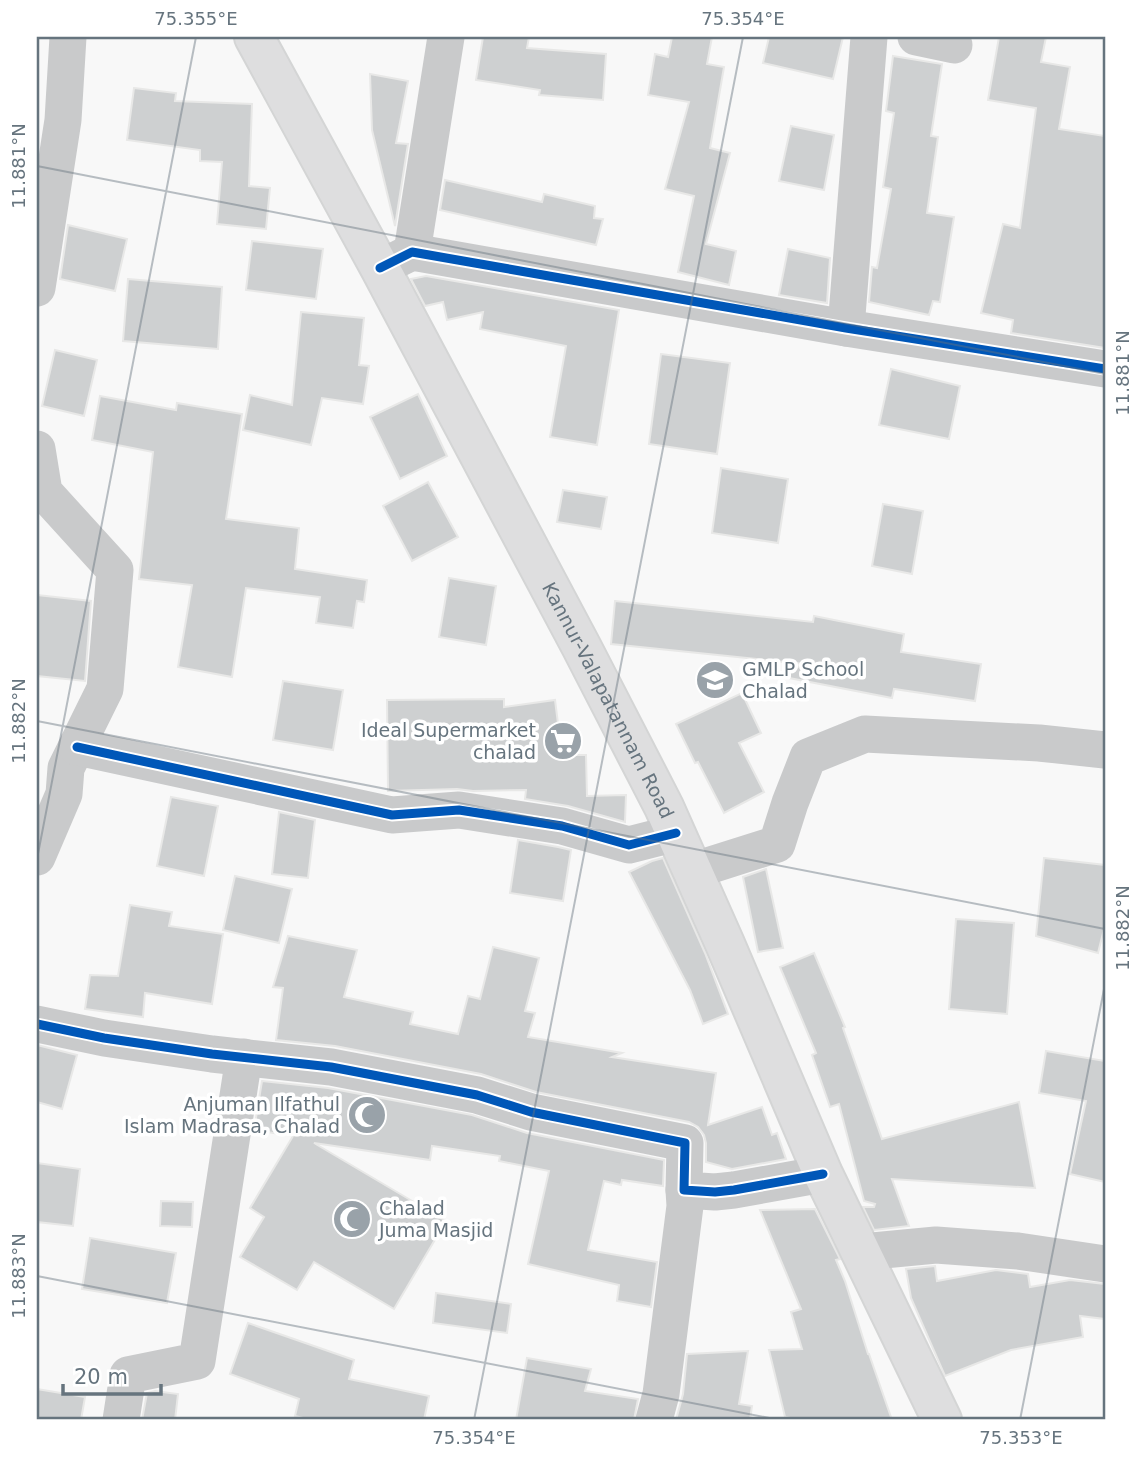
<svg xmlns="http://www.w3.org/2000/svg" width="1142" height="1457" font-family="'DejaVu Sans',sans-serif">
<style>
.building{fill:#ced0d1;stroke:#e8e8e7;stroke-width:2}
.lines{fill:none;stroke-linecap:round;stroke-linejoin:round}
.secondary-casing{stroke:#d4d5d5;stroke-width:42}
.street{stroke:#c9cacb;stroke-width:37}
.secondary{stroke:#dededf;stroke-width:38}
.cycleway-casing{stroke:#fff;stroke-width:13}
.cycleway{stroke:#0057b8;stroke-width:9}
.ticks{fill:none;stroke:#66747e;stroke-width:2;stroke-opacity:0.45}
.labels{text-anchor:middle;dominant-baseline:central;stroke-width:7;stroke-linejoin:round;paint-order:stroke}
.poi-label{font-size:19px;fill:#66747e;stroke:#fff;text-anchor:start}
.street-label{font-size:19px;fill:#66747e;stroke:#fff}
.neatline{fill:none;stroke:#66747e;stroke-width:2.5}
.ticks-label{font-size:18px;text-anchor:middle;fill:#66747e}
</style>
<rect width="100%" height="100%" fill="#f8f8f8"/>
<g class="building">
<polygon points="483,37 529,37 527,48 606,54 603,100 539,95 540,90 476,80"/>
<polygon points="672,37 712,37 707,64 724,67 710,148 730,153 706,244 736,251 729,285 678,272 694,196 665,189 689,102 648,95 655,54 668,57"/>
<polygon points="769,37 843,37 833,79 763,63"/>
<polygon points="999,37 1046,37 1041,62 1070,67 1059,129 1105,136 1105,348 1011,333 1013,320 981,313 1003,224 1020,228 1036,108 988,100"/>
<polygon points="893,56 942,64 931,136 938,137 927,213 954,217 940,302 933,301 929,315 869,302 872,267 877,268 891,189 883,187 894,113 886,111"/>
<polygon points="370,74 408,81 396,143 408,144 395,226 372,130"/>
<polygon points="134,88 176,93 175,101 252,104 249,186 270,188 266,229 217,224 222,162 200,161 200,150 127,140"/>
<polygon points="791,126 834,135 824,190 779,181"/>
<polygon points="445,180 542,202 544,194 595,206 594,218 603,219 596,245 440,210"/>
<polygon points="68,225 127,239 115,291 60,279"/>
<polygon points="252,241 323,249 316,299 246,290"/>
<polygon points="788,249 830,258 827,303 779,295"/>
<polygon points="426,276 619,310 597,445 550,437 566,346 480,329 483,312 447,320 443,302 425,306 411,279"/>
<polygon points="128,279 222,287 218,349 123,341"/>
<polygon points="301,312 364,318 359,365 369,366 363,404 322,398 311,445 243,430 250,395 292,405"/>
<polygon points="55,350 97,360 84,416 42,406"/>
<polygon points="661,354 730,363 717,454 649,444"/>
<polygon points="891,369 960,386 949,439 879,425"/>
<polygon points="418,394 447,456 400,479 370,417"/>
<polygon points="100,396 176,410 177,403 242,414 226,519 299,528 295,569 367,580 364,602 357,601 353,628 316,623 320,597 246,588 232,677 178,667 192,585 139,579 153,452 92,440"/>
<polygon points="721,468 788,479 778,543 712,533"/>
<polygon points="428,482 458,537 412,561 383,506"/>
<polygon points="563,490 607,497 601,529 557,522"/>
<polygon points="883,504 923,511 912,574 872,566"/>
<polygon points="449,578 496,586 486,645 439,637"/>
<polygon points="37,595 91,601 85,681 37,676"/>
<polygon points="615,601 813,622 814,616 904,634 901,652 981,664 975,701 894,689 892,698 779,676 804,664 611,644"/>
<polygon points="283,681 343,690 333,750 273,740"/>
<polygon points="742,693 761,733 739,743 764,792 724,813 698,762 695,763 676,724"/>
<polygon points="504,699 504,707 555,700 562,755 586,755 587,796 626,795 625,822 568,806 525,799 526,790 473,791 457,789 388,791 387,700"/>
<polygon points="171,797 218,806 204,876 157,866"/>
<polygon points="279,812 315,820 308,878 272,874"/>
<polygon points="518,840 558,847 571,850 563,901 510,893"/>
<polygon points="663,858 705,953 728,1014 703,1024 690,990 629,872 652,861"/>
<polygon points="1044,858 1105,865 1105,925 1098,953 1036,936"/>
<polygon points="766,869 783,948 758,952 743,877"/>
<polygon points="235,876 292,889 279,943 223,930"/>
<polygon points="130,905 172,912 169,926 223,934 212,1004 145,993 143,1017 85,1009 90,975 118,976"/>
<polygon points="956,919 1014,923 1007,1014 949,1009"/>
<polygon points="288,936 357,950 344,997 413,1012 410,1024 458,1034 468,996 480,999 493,947 539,958 525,1011 535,1013 528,1037 622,1053 612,1057 716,1073 708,1125 762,1107 772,1135 777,1133 786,1159 732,1169 706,1162 706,1143 704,1135 698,1127 689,1122 536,1092 481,1074 335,1046 276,1040 283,988 273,987"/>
<polygon points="814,953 845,1027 843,1028 882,1139 1019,1102 1035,1188 892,1179 909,1226 874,1230 863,1207 874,1207 875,1204 864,1201 839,1104 830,1107 812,1055 816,1053 780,967"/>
<polygon points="37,1045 77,1055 62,1109 37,1102"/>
<polygon points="1046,1051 1105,1061 1105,1182 1070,1174 1086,1101 1039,1093"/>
<polygon points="262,1081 328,1088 472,1115 527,1133 664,1160 663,1186 622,1180 621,1185 604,1181 588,1250 657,1262 651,1307 617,1301 619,1285 528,1264 549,1171 499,1161 500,1156 432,1146 430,1160 314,1143 446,1221 394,1309 314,1262 297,1290 240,1257 264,1217 250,1208 293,1136 254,1130"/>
<polygon points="37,1163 80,1169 73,1226 37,1222"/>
<polygon points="161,1201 193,1202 192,1227 160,1226"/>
<polygon points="815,1209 840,1259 836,1260 845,1281 868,1354 869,1354 892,1420 801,1420 785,1417 769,1350 802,1349 791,1312 801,1309 760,1210"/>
<polygon points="90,1238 176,1253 167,1303 82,1289"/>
<polygon points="935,1266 937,1281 996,1270 1028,1274 1030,1287 1070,1280 1105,1284 1105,1319 1080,1316 1083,1337 1011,1350 945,1376 911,1298 906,1269"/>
<polygon points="436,1293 511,1304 507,1333 433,1323"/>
<polygon points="248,1323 354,1360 349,1379 429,1396 424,1420 311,1420 295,1416 299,1399 230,1374"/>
<polygon points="748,1351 739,1404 752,1406 750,1420 676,1420 683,1394 687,1354"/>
<polygon points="527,1358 591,1369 585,1391 638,1399 634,1420 516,1420"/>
<polygon points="37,1389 85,1397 81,1420 37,1420"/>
<polygon points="155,1391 178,1394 175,1420 142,1420 147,1393"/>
</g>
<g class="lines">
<defs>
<g id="secondary">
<path id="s1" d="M254,37L380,268L581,646L664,807L725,944L823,1174L942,1420"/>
</g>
</defs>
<use href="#secondary" class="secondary-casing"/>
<g class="street">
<polyline points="916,37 954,45"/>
<polyline points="412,252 446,37"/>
<polyline points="380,268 412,252 846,328 1105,369"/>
<polyline points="37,288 63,120 68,37"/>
<polyline points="846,328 869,37"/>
<polyline points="37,449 44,492 115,570 105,689 66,768 64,794 37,857"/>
<polyline points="77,747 392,815 459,810 562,826 629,845 676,833"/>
<polyline points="692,871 777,844 790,803 808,757 865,734 1039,743 1105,750"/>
<polyline points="37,1024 104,1038 212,1054 331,1067 477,1095 531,1112 685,1143 684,1190 715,1192 734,1190 823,1174"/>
<polyline points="862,1252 936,1245 1018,1251 1105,1264"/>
<polyline points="121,1420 128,1375 197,1361 244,1057"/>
<polyline points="654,1420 661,1394 685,1206 684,1190"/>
</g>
<use href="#secondary" class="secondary"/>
<defs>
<g id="cycleway">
<polyline points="380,268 412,252 846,328 1105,369"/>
<polyline points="77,747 392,815 459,810 562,826 629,845 676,833"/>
<polyline points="37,1024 104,1038 212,1054 331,1067 477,1095 531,1112 685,1143 684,1190 715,1192 734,1190 823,1174"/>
</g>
</defs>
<use href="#cycleway" class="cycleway-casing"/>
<use href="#cycleway" class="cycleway"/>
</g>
<path class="ticks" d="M37,166L1105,374M37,721L1105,929M37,859L196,37M37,1276L780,1420M474,1420L743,37M1020,1420L1105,984"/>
<defs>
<symbol id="school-disc" viewBox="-11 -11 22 22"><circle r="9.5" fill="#99a2a9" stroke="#fff"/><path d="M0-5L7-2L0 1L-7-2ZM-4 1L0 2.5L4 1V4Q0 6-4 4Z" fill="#fff"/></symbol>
<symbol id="supermarket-disc" viewBox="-11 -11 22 22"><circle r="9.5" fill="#99a2a9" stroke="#fff"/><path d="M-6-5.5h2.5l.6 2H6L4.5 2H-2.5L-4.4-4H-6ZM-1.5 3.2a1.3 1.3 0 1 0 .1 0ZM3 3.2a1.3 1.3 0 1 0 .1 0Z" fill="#fff"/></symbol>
<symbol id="mosque-disc" viewBox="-11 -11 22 22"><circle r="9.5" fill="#99a2a9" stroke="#fff"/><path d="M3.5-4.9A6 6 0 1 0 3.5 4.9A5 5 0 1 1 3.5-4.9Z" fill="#fff"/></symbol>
</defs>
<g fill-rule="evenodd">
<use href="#school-disc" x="693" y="658" width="44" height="44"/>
<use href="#supermarket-disc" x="541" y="719" width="44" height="44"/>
<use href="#mosque-disc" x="345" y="1093" width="44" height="44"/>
<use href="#mosque-disc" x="330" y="1197" width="44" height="44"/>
</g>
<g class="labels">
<g class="poi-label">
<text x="742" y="669">GMLP School<tspan x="742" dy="22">Chalad</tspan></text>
<text x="536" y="730" text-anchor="end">Ideal Supermarket<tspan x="536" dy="22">chalad</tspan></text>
<text x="340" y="1104" text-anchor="end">Anjuman Ilfathul<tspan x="340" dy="22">Islam Madrasa, Chalad</tspan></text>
<text x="379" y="1208">Chalad<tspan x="379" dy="22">Juma Masjid</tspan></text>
</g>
<g class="street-label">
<text stroke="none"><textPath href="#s1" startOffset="752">Kannur-Valapatannam Road</textPath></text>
</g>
</g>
<rect width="1142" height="1457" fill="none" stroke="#ffffff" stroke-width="77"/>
<path d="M63 1384v10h98v-10" fill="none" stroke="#66747e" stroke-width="3.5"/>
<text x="74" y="1384" font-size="21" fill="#66747e" stroke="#ffffff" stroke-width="5" paint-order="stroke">20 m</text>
<rect x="38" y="38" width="1066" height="1380" class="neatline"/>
<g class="ticks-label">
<text x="196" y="25">75.355°E</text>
<text x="743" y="25">75.354°E</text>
<text transform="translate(19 166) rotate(-90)" y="6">11.881°N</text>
<text transform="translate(1123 373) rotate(-90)" y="6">11.881°N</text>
<text transform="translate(19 721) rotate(-90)" y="6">11.882°N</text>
<text transform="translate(1123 928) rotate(-90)" y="6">11.882°N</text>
<text transform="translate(19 1276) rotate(-90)" y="6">11.883°N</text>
<text x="474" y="1444">75.354°E</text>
<text x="1021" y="1444">75.353°E</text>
</g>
</svg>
